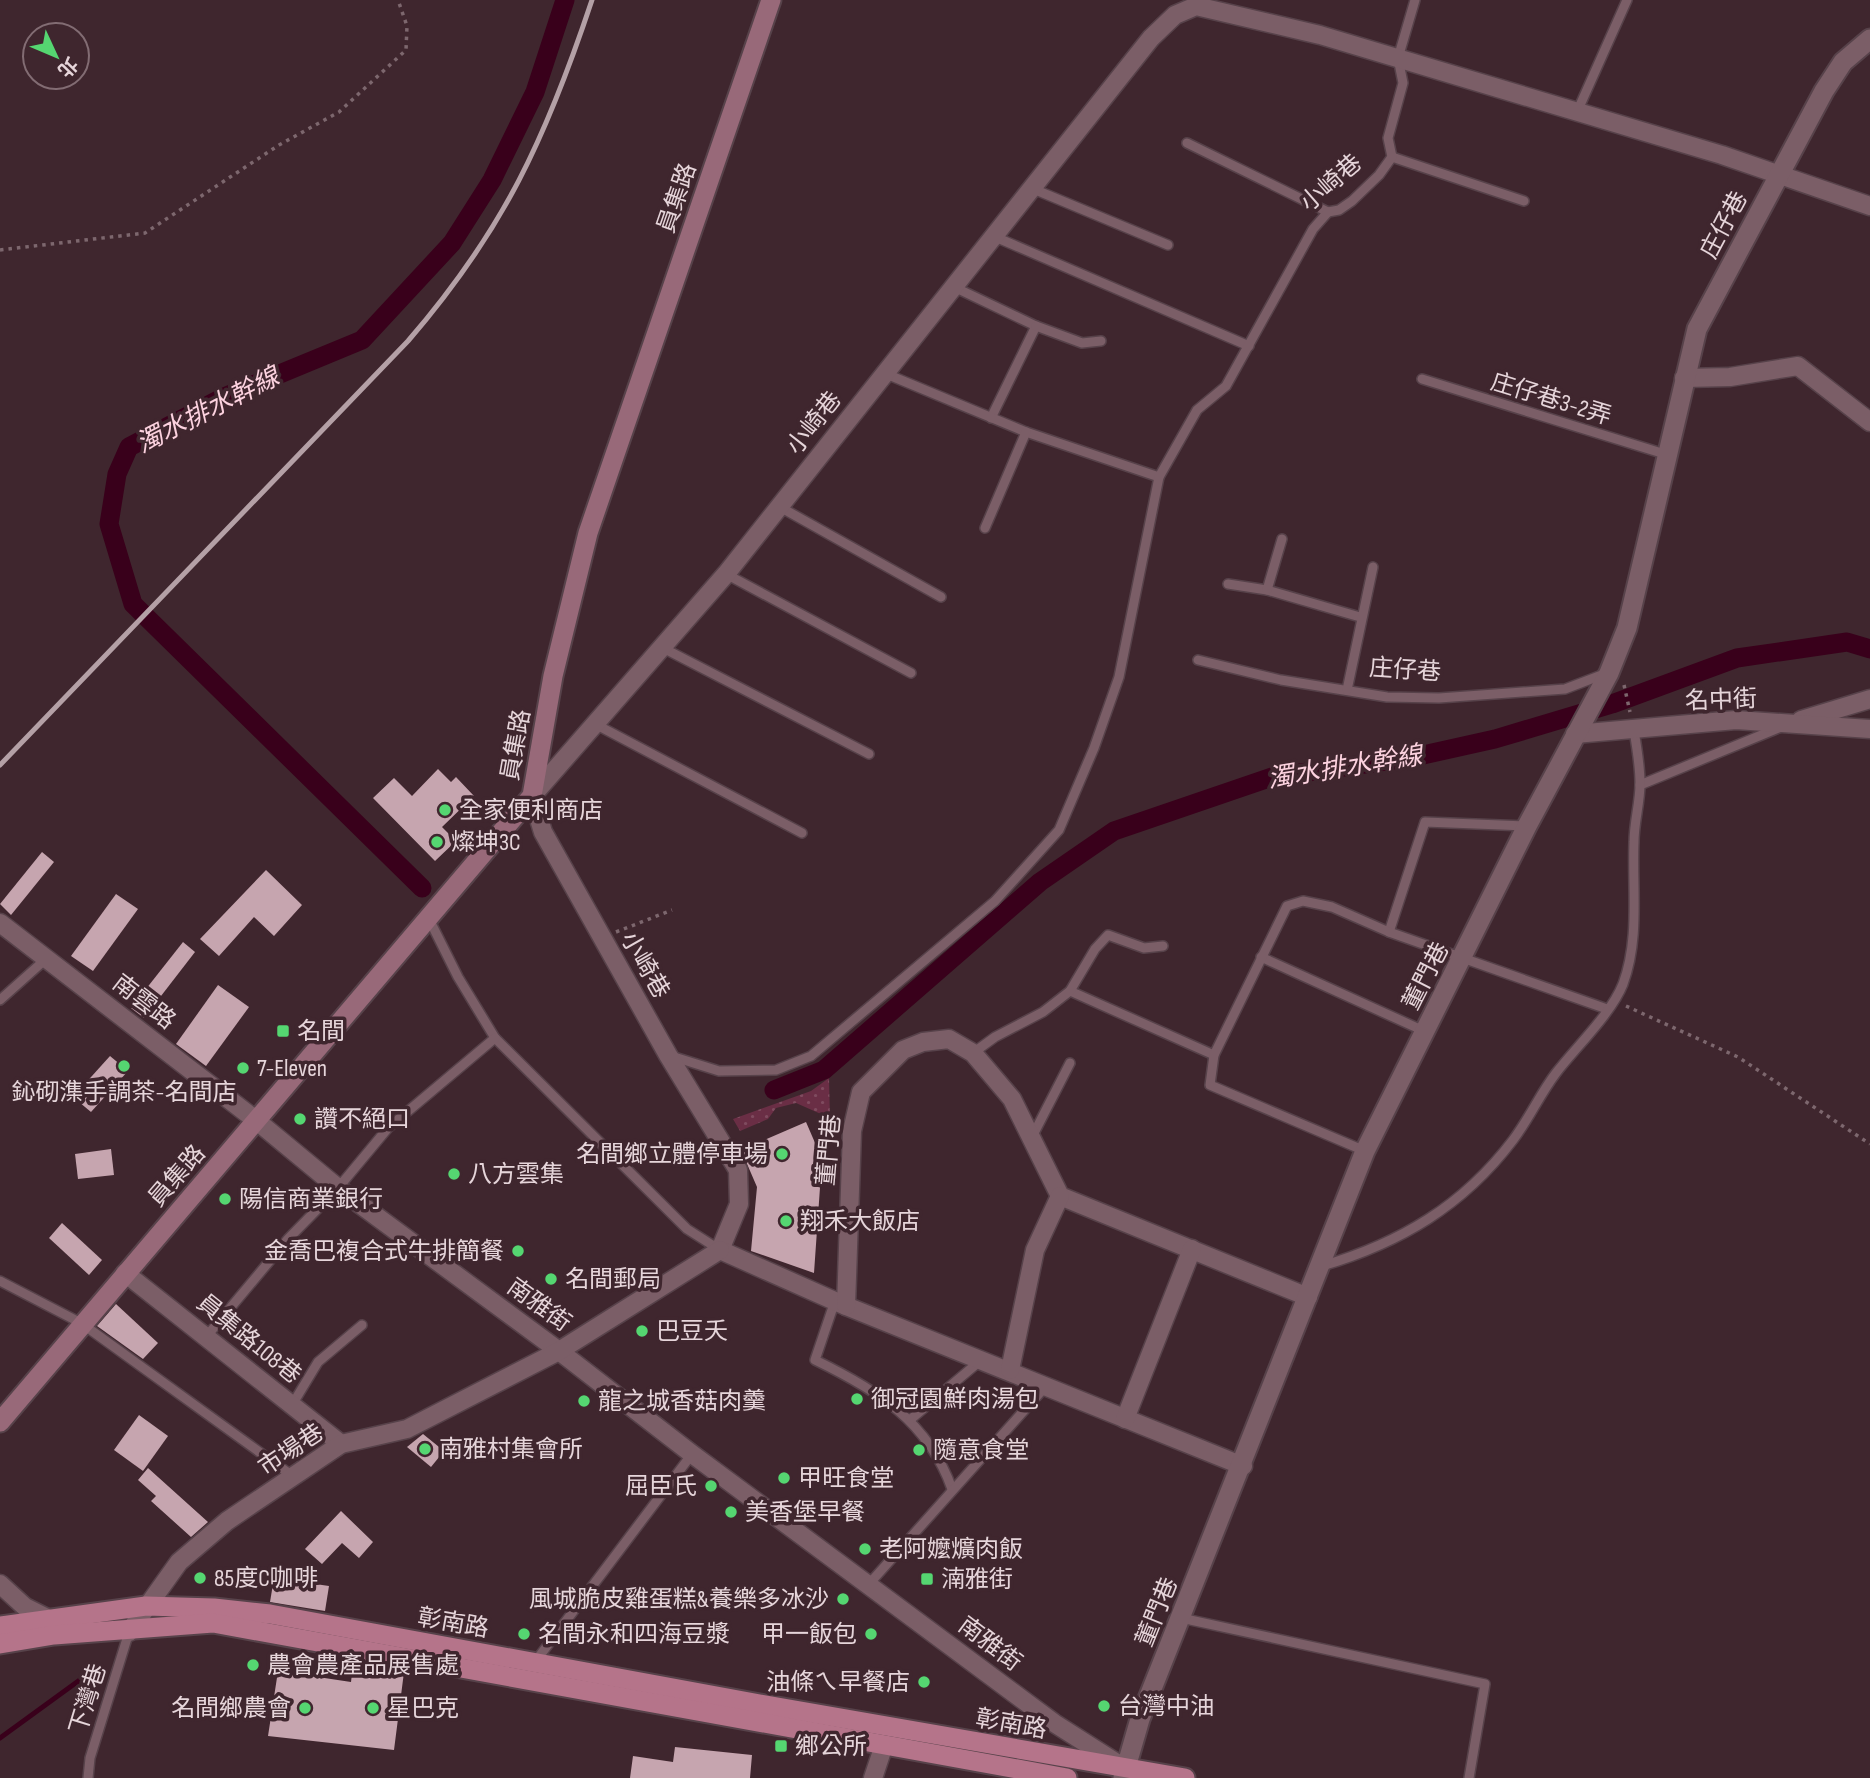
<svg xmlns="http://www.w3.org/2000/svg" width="1870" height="1778" font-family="'Sofia Sans Condensed','Noto Sans TC',sans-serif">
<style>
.green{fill:url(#green-dots)}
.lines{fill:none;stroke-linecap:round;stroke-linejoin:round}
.stream{stroke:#39001b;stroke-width:5}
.canal{stroke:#39001b;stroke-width:19}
.building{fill:#c6a5af}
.service-casing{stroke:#57424a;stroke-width:12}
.minor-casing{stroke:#57424a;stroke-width:21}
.tertiary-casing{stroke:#57424a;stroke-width:23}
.secondary-casing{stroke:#57424a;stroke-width:23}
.primary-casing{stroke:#57424a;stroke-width:23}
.path{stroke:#7d676e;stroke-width:3.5;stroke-dasharray:3.5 5;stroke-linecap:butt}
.service{stroke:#7b5e67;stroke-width:9}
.minor{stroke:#7b5e67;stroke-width:18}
.tertiary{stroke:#7b5e67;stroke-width:19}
.secondary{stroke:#986979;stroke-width:19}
.primary{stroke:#b5748a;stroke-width:19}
.rail{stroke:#b4a0a6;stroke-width:5}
.poi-dot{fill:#55d671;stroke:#3f262e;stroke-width:2.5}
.labels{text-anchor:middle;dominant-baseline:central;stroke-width:7;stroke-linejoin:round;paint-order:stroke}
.street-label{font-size:24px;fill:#e6d5da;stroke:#3f262e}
.poi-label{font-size:24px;fill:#e6d5da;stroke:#3f262e;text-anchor:start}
.water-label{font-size:26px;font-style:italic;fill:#fcd2df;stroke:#3f262e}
</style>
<defs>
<pattern id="green-dots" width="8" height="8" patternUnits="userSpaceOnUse" patternTransform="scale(1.75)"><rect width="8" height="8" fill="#6a2e45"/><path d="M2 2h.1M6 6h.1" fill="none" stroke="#7f4b5f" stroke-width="1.8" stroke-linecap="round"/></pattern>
</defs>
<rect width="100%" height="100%" fill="#3f262e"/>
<polygon class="green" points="829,1078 830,1118 796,1103 776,1108 768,1119 740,1131 733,1119 811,1091"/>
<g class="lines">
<polyline class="stream" points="0,1738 88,1674"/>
<g class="canal">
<polyline points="422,888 133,604 109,524 117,474 129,447 224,397 362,340 452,243 492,180 535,92 565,0"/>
<polyline points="774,1090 824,1070 1040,882 1114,831 1272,777 1414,757 1495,739 1612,704 1737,658 1847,642 1870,649"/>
</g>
</g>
<g class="building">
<polygon points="438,769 451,782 456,777 474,796 442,827 456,841 435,861 373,798 394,778 412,796"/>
<polygon points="42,852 54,862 11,915 0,904"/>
<polygon points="266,870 302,905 274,936 254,917 219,956 200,939"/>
<polygon points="116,894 138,909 93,971 71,956"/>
<polygon points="183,942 195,952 144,1018 131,1008"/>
<polygon points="218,985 249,1007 206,1066 176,1044"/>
<polygon points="110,1056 128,1071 91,1112 73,1097"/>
<polygon points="806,1122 822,1159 814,1273 751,1251 757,1187 741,1150"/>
<polygon points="111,1149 114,1175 78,1179 75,1154"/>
<polygon points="62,1223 102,1260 89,1275 49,1238"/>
<polygon points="116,1304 158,1343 143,1359 97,1326"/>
<polygon points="139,1415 168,1436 143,1471 114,1450"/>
<polygon points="423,1434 444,1451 431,1467 407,1447"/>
<polygon points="148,1468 208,1522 191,1537 151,1501 156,1496 138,1480"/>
<polygon points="341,1511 373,1542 359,1558 342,1543 322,1564 305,1549"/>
<polygon points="274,1578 329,1586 325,1611 270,1602"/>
<polygon points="353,1665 404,1672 394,1750 268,1736 278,1671 351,1682"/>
<polygon points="675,1747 752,1755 750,1778 630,1778 633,1756 673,1762"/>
</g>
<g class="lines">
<defs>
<g id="service">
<polyline points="1577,112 1627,0"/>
<polyline points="1187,143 1328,212"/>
<polyline points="1392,157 1524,201"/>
<polyline points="1031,188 1168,245"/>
<polyline points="993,236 1249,346"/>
<polyline points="954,287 1036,326 991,418"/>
<polyline points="1036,326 1082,343 1101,341"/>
<polyline points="884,373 1026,432 1159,477"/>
<polyline points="1422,379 1668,455"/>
<polyline points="780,507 941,597"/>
<polyline points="985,528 1026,432"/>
<polyline points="726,574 911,673"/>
<polyline points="1228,584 1267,590 1360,617"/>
<polyline points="1267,590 1282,539"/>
<polyline points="663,648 869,754"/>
<polyline points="1198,660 1281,680 1387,697 1439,698 1565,689 1607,673"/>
<polyline points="1347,690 1373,567"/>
<polyline points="595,724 802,833"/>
<polyline points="1640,785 1781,727"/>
<polyline points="429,919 458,977 495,1038 687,1229 720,1250"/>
<polyline points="1389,932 1425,822 1527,826"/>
<polyline points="1261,957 1424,1031"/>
<polyline points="1070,991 1214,1055"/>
<polyline points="0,1000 47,958"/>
<polyline points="973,1053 995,1037 1043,1012 1070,991 1095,949 1108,935 1144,948 1163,946"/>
<polyline points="671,1056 719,1071 776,1070 811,1056 995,901 1059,830 1094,748 1119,677 1159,477 1197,410 1226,386 1313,229 1328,212 1339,210 1352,201 1379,175 1392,157 1388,138 1403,83 1398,58 1415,0"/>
<polyline points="1032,1137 1070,1063"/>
<polyline points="1365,1151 1210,1085 1214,1055 1287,906 1303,901 1332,907 1389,932 1607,1009"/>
<path d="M1322,1266C1400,1243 1463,1206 1513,1140C1529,1119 1540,1094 1556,1073C1576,1047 1611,1014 1623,984C1640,938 1632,889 1634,842C1634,822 1640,803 1640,784C1640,766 1637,748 1634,731"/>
<polyline points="0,1281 81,1323 294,1477"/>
<path d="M835,1301L815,1360C877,1390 928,1421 952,1489"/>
<polyline points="206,1337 288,1239 338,1188 388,1128 495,1038"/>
<polyline points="292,1405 318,1362 362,1325"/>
<polyline points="911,1419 980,1361"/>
<polyline points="869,1584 1046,1386"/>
<polyline points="1181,1618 1485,1684 1469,1778"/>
<polyline points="535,1662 692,1454"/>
<polyline points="88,1778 90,1758 129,1632"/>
</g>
<g id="minor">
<polyline points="1684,378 1730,377 1798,366 1870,422"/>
<polyline points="1801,720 1870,699"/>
<polyline points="1575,734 1736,720 1870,729"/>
<polyline points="0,923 257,1121 338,1188 559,1351 692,1454 1054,1723 1120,1765"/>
<polyline points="720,1250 739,1204 738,1170 668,1055 543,832 532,796 726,574 1151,38 1175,15 1196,6 1320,35 1722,155 1870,206"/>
<polyline points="720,1250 846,1306 1243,1466"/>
<polyline points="125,1273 341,1444"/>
<polyline points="846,1306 852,1131 861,1092 903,1050 923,1042 949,1039 973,1053 1012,1099 1060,1196 1308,1297"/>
<polyline points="1010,1370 1035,1250 1060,1196"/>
<polyline points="1125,1419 1192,1249"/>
<polyline points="0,1584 25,1607 47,1618 50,1625"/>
<polyline points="129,1632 179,1562 227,1521 341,1444 407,1429 559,1351 720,1250"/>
<polyline points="873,1778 884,1745"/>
</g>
<polyline id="tertiary" points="1123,1778 1140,1719 1365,1151 1527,826 1609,673 1627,628 1697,329 1824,91 1843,62 1870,39"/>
<polyline id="secondary" points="0,1422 532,796 553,676 588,533 771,0"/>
<g id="primary">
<polyline points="0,1626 146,1606 214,1608 270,1614 760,1704 1185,1778"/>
<polyline points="0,1644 54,1635 213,1623 1067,1778"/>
</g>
</defs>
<use href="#service" class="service-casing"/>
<use href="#minor" class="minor-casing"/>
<use href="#tertiary" class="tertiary-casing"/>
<use href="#secondary" class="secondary-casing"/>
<use href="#primary" class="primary-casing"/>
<g class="path">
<polyline points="0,250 145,233 279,145 339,112 406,50 407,26 398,0"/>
<polyline points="1624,685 1630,712"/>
<polyline points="616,932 672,910"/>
<polyline points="1626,1006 1738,1057 1870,1144"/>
</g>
<use href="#service" class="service"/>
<use href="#minor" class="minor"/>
<use href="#tertiary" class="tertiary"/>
<use href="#secondary" class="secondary"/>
<use href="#primary" class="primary"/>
<path class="rail" d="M0,765L408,341C504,230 546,138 592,0"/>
</g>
<g class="poi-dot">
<circle cx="445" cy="810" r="7"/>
<circle cx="437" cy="842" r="7"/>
<rect x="276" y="1024" width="14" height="14" rx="3.5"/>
<circle cx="124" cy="1066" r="7"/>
<circle cx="243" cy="1068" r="7"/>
<circle cx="300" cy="1119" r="7"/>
<circle cx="782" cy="1154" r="7"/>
<circle cx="454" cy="1174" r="7"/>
<circle cx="225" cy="1199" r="7"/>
<circle cx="786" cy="1221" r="7"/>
<circle cx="518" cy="1251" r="7"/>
<circle cx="551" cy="1279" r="7"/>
<circle cx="642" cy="1331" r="7"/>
<circle cx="857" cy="1399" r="7"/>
<circle cx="584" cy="1401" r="7"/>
<circle cx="425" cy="1449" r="7"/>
<circle cx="919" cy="1450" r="7"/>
<circle cx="784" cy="1478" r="7"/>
<circle cx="711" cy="1486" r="7"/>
<circle cx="731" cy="1512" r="7"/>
<circle cx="865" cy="1549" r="7"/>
<circle cx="200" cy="1578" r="7"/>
<rect x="920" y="1572" width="14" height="14" rx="3.5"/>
<circle cx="843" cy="1599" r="7"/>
<circle cx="524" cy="1634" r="7"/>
<circle cx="871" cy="1634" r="7"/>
<circle cx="253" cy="1665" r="7"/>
<circle cx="924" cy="1682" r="7"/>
<circle cx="1104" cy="1706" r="7"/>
<circle cx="305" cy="1708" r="7"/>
<circle cx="373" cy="1708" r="7"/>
<rect x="774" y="1739" width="14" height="14" rx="3.5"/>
</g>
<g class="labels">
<g class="street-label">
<text transform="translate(1331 183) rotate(-41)">小崎巷</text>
<text transform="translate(677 198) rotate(-71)">員集路</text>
<text transform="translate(1724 225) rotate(-62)">庄仔巷</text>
<text transform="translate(1551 399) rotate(17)">庄仔巷3-2弄</text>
<text transform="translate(814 423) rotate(-52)">小崎巷</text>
<text transform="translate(1405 670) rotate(4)">庄仔巷</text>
<text transform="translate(1721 700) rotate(-2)">名中街</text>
<text transform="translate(516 745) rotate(-80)">員集路</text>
<text transform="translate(645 965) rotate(60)">小崎巷</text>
<text transform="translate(1426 976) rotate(-63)">董門巷</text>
<text transform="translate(144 1002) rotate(38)">南雲路</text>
<text transform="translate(829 1150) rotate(-85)">董門巷</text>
<text transform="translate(177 1176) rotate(-49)">員集路</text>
<text transform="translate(539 1305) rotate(36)">南雅街</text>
<text transform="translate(249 1339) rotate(39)">員集路108巷</text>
<text transform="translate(291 1450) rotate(-34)">市場巷</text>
<text transform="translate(1157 1612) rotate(-68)">董門巷</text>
<text transform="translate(453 1623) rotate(10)">彰南路</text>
<text transform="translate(990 1644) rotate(37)">南雅街</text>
<text transform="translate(88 1699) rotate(-73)">下灣巷</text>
<text transform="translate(1011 1724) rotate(10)">彰南路</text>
</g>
<g class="poi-label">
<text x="459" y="810">全家便利商店</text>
<text x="451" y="842">燦坤3C</text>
<text x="297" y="1031">名間</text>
<text x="257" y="1068">7-Eleven</text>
<text x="124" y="1092" text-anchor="middle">鈊砌潗手調茶-名間店</text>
<text x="314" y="1119">讚不絕口</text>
<text x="768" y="1154" text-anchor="end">名間鄉立體停車場</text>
<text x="468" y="1174">八方雲集</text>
<text x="239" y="1199">陽信商業銀行</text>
<text x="800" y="1221">翔禾大飯店</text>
<text x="504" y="1251" text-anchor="end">金喬巴複合式牛排簡餐</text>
<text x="565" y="1279">名間郵局</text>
<text x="656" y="1331">巴豆夭</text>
<text x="871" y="1399">御冠園鮮肉湯包</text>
<text x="598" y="1401">龍之城香菇肉羹</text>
<text x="439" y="1449">南雅村集會所</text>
<text x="933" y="1450">隨意食堂</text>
<text x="798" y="1478">甲旺食堂</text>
<text x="697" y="1486" text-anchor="end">屈臣氏</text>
<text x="745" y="1512">美香堡早餐</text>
<text x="879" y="1549">老阿嬤爌肉飯</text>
<text x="214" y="1578">85度C咖啡</text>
<text x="941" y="1579">湳雅街</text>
<text x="829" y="1599" text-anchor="end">風城脆皮雞蛋糕&amp;養樂多冰沙</text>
<text x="538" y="1634">名間永和四海豆漿</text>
<text x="857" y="1634" text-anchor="end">甲一飯包</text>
<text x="267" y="1665">農會農產品展售處</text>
<text x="910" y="1682" text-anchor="end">油條ㄟ早餐店</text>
<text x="1118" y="1706">台灣中油</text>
<text x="291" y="1708" text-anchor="end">名間鄉農會</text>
<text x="387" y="1708">星巴克</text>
<text x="795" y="1746">鄉公所</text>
</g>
<g class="water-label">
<text transform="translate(208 411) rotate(-27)">濁水排水幹線</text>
<text transform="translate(1345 768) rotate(-9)">濁水排水幹線</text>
</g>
</g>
<g transform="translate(56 56) rotate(134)"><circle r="33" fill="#3f262e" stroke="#826c73" stroke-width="2"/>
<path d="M0-5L12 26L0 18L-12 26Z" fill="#55d671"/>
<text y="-10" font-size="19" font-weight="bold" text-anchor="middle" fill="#e6d5da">北</text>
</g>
</svg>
